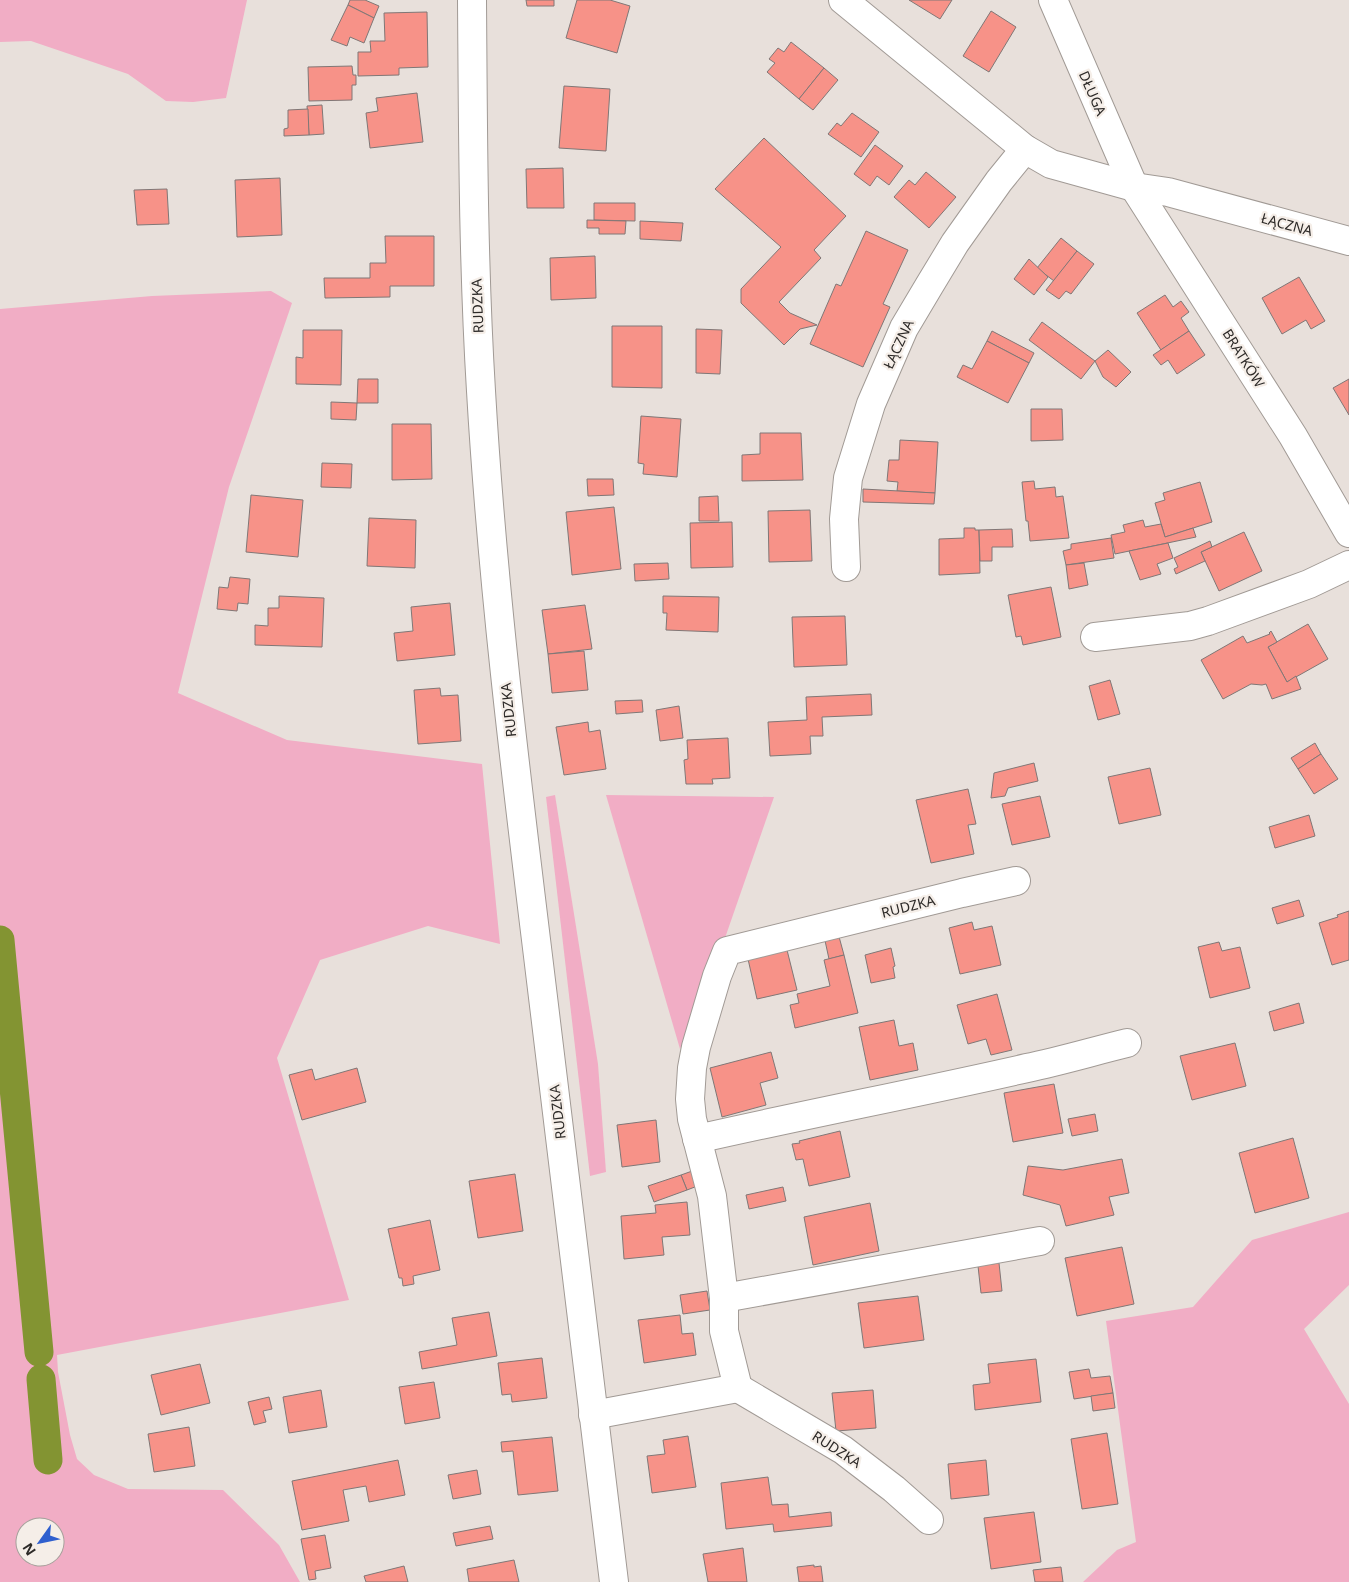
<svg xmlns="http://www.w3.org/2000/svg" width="1349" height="1582" font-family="'Noto Sans',sans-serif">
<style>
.green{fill:#f1adc5;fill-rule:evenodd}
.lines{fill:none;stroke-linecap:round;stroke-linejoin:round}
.canal{stroke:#839432;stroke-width:29}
.building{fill:#f79288;stroke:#807776}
.minor-casing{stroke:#a19a95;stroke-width:30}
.major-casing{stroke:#a19a95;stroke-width:30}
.minor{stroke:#fff;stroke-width:28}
.major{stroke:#fff;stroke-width:28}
.labels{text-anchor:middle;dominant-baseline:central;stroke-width:4.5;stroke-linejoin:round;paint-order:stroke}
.street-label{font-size:14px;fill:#2d2a28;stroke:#f5eee8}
</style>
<rect width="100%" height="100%" fill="#e8e0db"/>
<g class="green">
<polygon points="0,0 247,0 226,98 193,102 166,101 128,74 31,41 0,42"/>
<path d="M271,291L292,303L229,487L178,693L287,740L482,764L500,944L428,926L320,960L277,1058L349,1300L57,1355L58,1372L70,1435L77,1459L94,1475L128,1489L223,1490L279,1545L300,1582H0V309L152,296ZM25,1527H55V1557H25Z"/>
<polygon points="555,795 598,1064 606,1172 590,1176 546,797"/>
<polygon points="606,795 774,797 725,938 680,1049"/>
<polygon points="1349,1212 1349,1285 1304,1329 1349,1404 1349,1582 1083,1582 1117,1550 1136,1542 1106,1321 1193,1307 1252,1240"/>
</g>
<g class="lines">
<g class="canal">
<polyline points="0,940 39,1352"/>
<polyline points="41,1379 48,1460"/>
</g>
</g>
<g class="building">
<polygon points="350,0 365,0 379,6 374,18 348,5"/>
<polygon points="526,0 554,0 554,6 527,6"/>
<polygon points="577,0 610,0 630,6 617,53 566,38"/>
<polygon points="909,0 952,0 940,19"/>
<polygon points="348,5 374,18 364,43 350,37 347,46 331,40"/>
<polygon points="991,11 1016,27 989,72 963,56"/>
<polygon points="427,12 428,67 399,68 399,75 358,76 358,52 371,52 370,41 385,41 384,13"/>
<polygon points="791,42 824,68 799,99 767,72 775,63 769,59 778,48 784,52"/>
<polygon points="352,66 353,75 356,75 356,85 352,85 352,100 309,101 308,67"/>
<polygon points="824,68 838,80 813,110 799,99"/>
<polygon points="564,86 610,89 606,151 559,148"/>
<polygon points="417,93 423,142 370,148 366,113 378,111 376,98"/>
<polygon points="322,105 324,134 309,135 307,106"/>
<polygon points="308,109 309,135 284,136 284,129 288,128 288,110"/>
<polygon points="852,113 879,132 861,157 828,134 837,123 841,126"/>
<polygon points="764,138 846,216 814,250 821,258 779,302 790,313 817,325 800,329 784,345 741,303 741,289 781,247 715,189"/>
<polygon points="875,145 903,166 889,185 877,176 870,186 854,174"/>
<polygon points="563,168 564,208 527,208 526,169"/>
<polygon points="926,172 956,197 929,228 894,197 909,180 915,185"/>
<polygon points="280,178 282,235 237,237 235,180"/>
<polygon points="167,189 169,224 137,225 134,190"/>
<polygon points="594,203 635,203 635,221 594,220"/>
<polygon points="587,220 626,221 625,234 599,234 599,228 587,228"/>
<polygon points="640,221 683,223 681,241 640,239"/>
<polygon points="866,231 908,250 883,304 890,307 863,367 810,344 836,284 841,286"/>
<polygon points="385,236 434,236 434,286 390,286 390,297 325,298 324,278 370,278 370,263 386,263"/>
<polygon points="1061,238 1077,251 1054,281 1037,268"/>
<polygon points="1077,251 1094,264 1071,294 1066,291 1059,299 1046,290"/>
<polygon points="595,256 596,298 551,300 550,258"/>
<polygon points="1029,259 1048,277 1034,295 1014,279"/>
<polygon points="1299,277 1325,321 1311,329 1306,320 1282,334 1262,298"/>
<polygon points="1165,295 1173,307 1181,301 1189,312 1181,318 1189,331 1161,350 1137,313"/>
<polygon points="1042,322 1095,361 1081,379 1029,340"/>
<polygon points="612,326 662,326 662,388 612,387"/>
<polygon points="696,329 722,330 720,374 696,373"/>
<polygon points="303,330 342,330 341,385 296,384 296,357 303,358"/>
<polygon points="992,331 1034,353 1029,363 987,341"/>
<polygon points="1189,331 1205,355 1177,374 1168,360 1161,365 1153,355"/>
<polygon points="987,341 1029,363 1008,403 957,377 963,365 972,369"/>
<polygon points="1108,350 1131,372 1116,387 1103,377 1095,361"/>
<polygon points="358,379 378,379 378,403 357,403"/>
<polygon points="1349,379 1349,415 1333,388"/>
<polygon points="331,402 357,403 356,420 331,419"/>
<polygon points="1031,409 1062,409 1063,440 1031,441"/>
<polygon points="641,416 681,419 677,477 643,474 644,464 638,463"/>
<polygon points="392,424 431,424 432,479 392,480"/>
<polygon points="760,433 801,433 803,480 742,481 742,455 760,454"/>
<polygon points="900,440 938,442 935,493 897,491 898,482 887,481 889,460 899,460"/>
<polygon points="322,463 352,464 351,488 321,487"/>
<polygon points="587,479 613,479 614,495 588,496"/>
<polygon points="1034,481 1035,489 1055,487 1056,497 1063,496 1069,538 1030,541 1028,521 1026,521 1022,482"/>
<polygon points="1200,482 1212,522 1165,537 1155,503 1165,500 1163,493"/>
<polygon points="863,489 935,493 934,504 863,502"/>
<polygon points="251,495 303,500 298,557 246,552"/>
<polygon points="718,496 719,521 699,521 699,497"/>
<polygon points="614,507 621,569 572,575 566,512"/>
<polygon points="810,510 812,561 769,562 768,511"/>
<polygon points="369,518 416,520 415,568 367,566"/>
<polygon points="1143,520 1145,527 1161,524 1165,537 1193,528 1196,537 1115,554 1111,535 1125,532 1123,525"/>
<polygon points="732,522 733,567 691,568 690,523"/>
<polygon points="964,528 975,528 975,530 979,530 980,573 939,575 939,539 964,538"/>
<polygon points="1012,529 1013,547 992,547 992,561 980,561 979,530"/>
<polygon points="1244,532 1262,571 1219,591 1201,552"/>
<polygon points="1111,538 1114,558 1066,565 1063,551 1071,549 1071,544"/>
<polygon points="1210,541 1212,547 1201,552 1205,561 1176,574 1174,569 1178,567 1174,558"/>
<polygon points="1168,543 1173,558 1157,564 1161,574 1140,580 1129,551"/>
<polygon points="668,563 669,579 635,581 634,564"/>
<polygon points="1084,563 1088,585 1069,589 1066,565"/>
<polygon points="230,577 250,579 248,604 238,603 237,611 217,609 219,587 228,588"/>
<polygon points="1051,587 1061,637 1023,645 1021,636 1016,637 1008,595"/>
<polygon points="279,596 324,598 322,647 255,645 255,625 268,626 268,608 279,608"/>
<polygon points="663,596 719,597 718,632 666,630 667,613 663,613"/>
<polygon points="450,603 455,655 397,661 394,633 413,631 411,607"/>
<polygon points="585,605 592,649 548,654 542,610"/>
<polygon points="845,616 847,665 794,667 792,617"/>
<polygon points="1308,624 1328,659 1287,682 1268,647"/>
<polygon points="1271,631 1277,642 1268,647 1287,682 1296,676 1301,689 1272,699 1266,684 1262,685 1251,684 1223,699 1201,660 1243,636 1247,643 1270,634 1269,633"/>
<polygon points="584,651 588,690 552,693 548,654"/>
<polygon points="1110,680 1120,714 1098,720 1089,686"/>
<polygon points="440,688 441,696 458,695 461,741 418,744 414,690"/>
<polygon points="871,694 872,715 822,717 823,736 810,736 811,754 770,756 768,722 807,720 806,697"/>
<polygon points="642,700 643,712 616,714 615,701"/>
<polygon points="679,706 683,738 660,741 656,710"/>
<polygon points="588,722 589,732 600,730 606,769 564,775 556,727"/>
<polygon points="728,738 730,778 712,779 713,784 686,784 684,760 688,759 687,740"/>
<polygon points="1315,743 1321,754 1298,769 1291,758"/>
<polygon points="1321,754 1338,779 1314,794 1298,769"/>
<polygon points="1034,763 1038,781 1008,788 1005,796 991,798 994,773"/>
<polygon points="1150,768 1161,815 1119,824 1108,777"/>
<polygon points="968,789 976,824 968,825 974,854 931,863 916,800"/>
<polygon points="1040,796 1050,837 1012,845 1002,804"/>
<polygon points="1309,815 1315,836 1275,848 1269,827"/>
<polygon points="1299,900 1304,916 1277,924 1272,908"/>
<polygon points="1349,911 1349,960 1332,965 1319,923 1338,917 1337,915"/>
<polygon points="972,922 974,930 992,926 1001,965 960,974 949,928"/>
<polygon points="838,933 844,955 829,959 824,936"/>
<polygon points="1219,942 1222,951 1240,947 1250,988 1210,998 1198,947"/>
<polygon points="891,948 895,966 893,967 895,978 871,983 865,955"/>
<polygon points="787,950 797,990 757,999 748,959"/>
<polygon points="844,955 858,1013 795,1028 790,1005 799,1003 797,994 830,986 824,960"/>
<polygon points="997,994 1012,1050 991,1055 986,1039 968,1044 957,1005"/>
<polygon points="1299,1003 1304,1023 1274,1031 1269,1012"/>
<polygon points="894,1020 899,1046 913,1043 918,1070 870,1080 859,1027"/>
<polygon points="1235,1043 1246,1086 1192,1100 1180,1056"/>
<polygon points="771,1052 778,1078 760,1083 766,1105 722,1117 710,1068"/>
<polygon points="357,1068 366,1102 302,1120 289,1075 312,1069 315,1080"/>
<polygon points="1054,1084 1063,1133 1013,1142 1004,1093"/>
<polygon points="1095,1114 1098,1131 1072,1136 1068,1119"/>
<polygon points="656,1120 660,1162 622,1167 617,1125"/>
<polygon points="840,1131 850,1177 809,1186 803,1159 796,1160 792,1144 800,1143 799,1141"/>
<polygon points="1293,1138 1309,1198 1255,1213 1239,1153"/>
<polygon points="1122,1159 1129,1193 1109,1197 1114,1215 1066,1226 1060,1205 1023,1195 1028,1166 1063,1170"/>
<polygon points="695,1170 700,1185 687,1190 681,1175"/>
<polygon points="515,1174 523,1231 478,1238 469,1181"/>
<polygon points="681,1175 687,1190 654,1202 648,1186"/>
<polygon points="783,1187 786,1201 749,1209 746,1195"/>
<polygon points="687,1202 690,1235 662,1237 664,1255 624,1259 621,1216 656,1213 655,1205"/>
<polygon points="870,1203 879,1251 813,1265 804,1217"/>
<polygon points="430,1220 440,1270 413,1276 414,1284 403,1286 402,1278 399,1278 388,1229"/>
<polygon points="1122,1247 1134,1304 1077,1316 1065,1258"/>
<polygon points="999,1263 1002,1291 981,1293 978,1266"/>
<polygon points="707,1291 710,1310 683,1314 680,1295"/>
<polygon points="918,1296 924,1340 864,1348 858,1303"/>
<polygon points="489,1312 497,1356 422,1369 419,1352 457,1345 452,1318"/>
<polygon points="680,1315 682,1334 693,1333 696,1355 644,1363 638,1320"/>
<polygon points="542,1358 547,1398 512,1402 511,1394 502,1395 498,1363"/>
<polygon points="1036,1359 1041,1402 975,1410 973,1385 990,1383 988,1364"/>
<polygon points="200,1364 210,1403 161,1415 151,1375"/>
<polygon points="1089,1369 1091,1378 1110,1376 1113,1393 1074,1399 1069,1372"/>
<polygon points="434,1382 440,1418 405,1424 399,1387"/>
<polygon points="321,1390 327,1427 289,1433 283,1397"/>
<polygon points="873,1390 876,1428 836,1431 832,1393"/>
<polygon points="1113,1393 1115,1408 1093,1411 1091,1396"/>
<polygon points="269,1397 272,1409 263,1411 266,1422 254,1425 248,1402"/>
<polygon points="189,1427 195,1466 154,1472 148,1434"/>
<polygon points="1107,1433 1118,1504 1082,1509 1071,1439"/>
<polygon points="688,1436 696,1487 652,1493 647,1456 665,1454 663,1440"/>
<polygon points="552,1437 558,1491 518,1495 513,1451 502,1452 501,1442"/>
<polygon points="398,1460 405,1495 369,1502 366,1486 343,1490 349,1521 302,1530 292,1481"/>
<polygon points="986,1460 989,1495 951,1499 948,1464"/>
<polygon points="477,1470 481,1494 453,1499 448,1475"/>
<polygon points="768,1477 772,1505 788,1504 789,1517 831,1512 832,1526 774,1532 773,1524 726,1529 721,1483"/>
<polygon points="1034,1512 1041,1562 991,1569 984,1518"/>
<polygon points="490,1526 493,1539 456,1546 453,1533"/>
<polygon points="325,1535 331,1568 315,1571 316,1579 309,1580 301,1539"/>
<polygon points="743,1548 747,1582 708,1582 703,1554"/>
<polygon points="514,1560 519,1582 469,1582 467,1569"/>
<polygon points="814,1565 814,1567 821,1566 823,1582 799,1582 797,1567"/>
<polygon points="404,1566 408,1582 366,1582 364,1576"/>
<polygon points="1061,1567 1063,1582 1035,1582 1033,1570"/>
</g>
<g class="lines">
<defs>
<g id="minor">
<polyline points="843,0 1025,149 1051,164 1134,187 1168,192 1349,241"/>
<polyline points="1053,0 1134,187 1293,436 1349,533"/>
<polyline points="846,567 844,519 848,478 871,404 904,328 929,286 955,243 999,181 1025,149"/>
<polyline points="1095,637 1190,626 1208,621 1309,584 1349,565"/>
<path d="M697,1139C807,1114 917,1093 1027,1068C1061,1061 1094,1051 1127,1043"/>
<polyline points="724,1298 1040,1241"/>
<polyline points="738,1388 843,1450 894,1489 929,1520"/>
<polyline points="593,1415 738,1388 724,1331 724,1298 712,1196 692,1119 690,1099 692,1068 696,1047 717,976 727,951 962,893 1016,881"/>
</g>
<path id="major" d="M472,0C473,130 473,261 481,391C492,580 515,768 538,956C563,1164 588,1373 614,1582"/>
</defs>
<use href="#minor" class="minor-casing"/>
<use href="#major" class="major-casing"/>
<use href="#minor" class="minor"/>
<use href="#major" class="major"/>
</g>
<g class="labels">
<g class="street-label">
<text transform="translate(1093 93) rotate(66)">DŁUGA</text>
<text transform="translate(1287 224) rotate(15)">ŁĄCZNA</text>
<text transform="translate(477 306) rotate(-92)">RUDZKA</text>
<text transform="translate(898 344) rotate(-65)">ŁĄCZNA</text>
<text transform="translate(1244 358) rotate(58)">BRATKÓW</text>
<text transform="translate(508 710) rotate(-96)">RUDZKA</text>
<text transform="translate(908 906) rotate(-14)">RUDZKA</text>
<text transform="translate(557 1112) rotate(-97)">RUDZKA</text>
<text transform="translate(837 1449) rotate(33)">RUDZKA</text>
</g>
</g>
<g transform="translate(40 1542) rotate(237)"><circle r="24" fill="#f5eee8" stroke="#a5a09b"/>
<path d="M0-4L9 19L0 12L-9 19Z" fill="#2f5fce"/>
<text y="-8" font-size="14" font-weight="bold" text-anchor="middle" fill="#2d2a28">N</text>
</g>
</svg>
